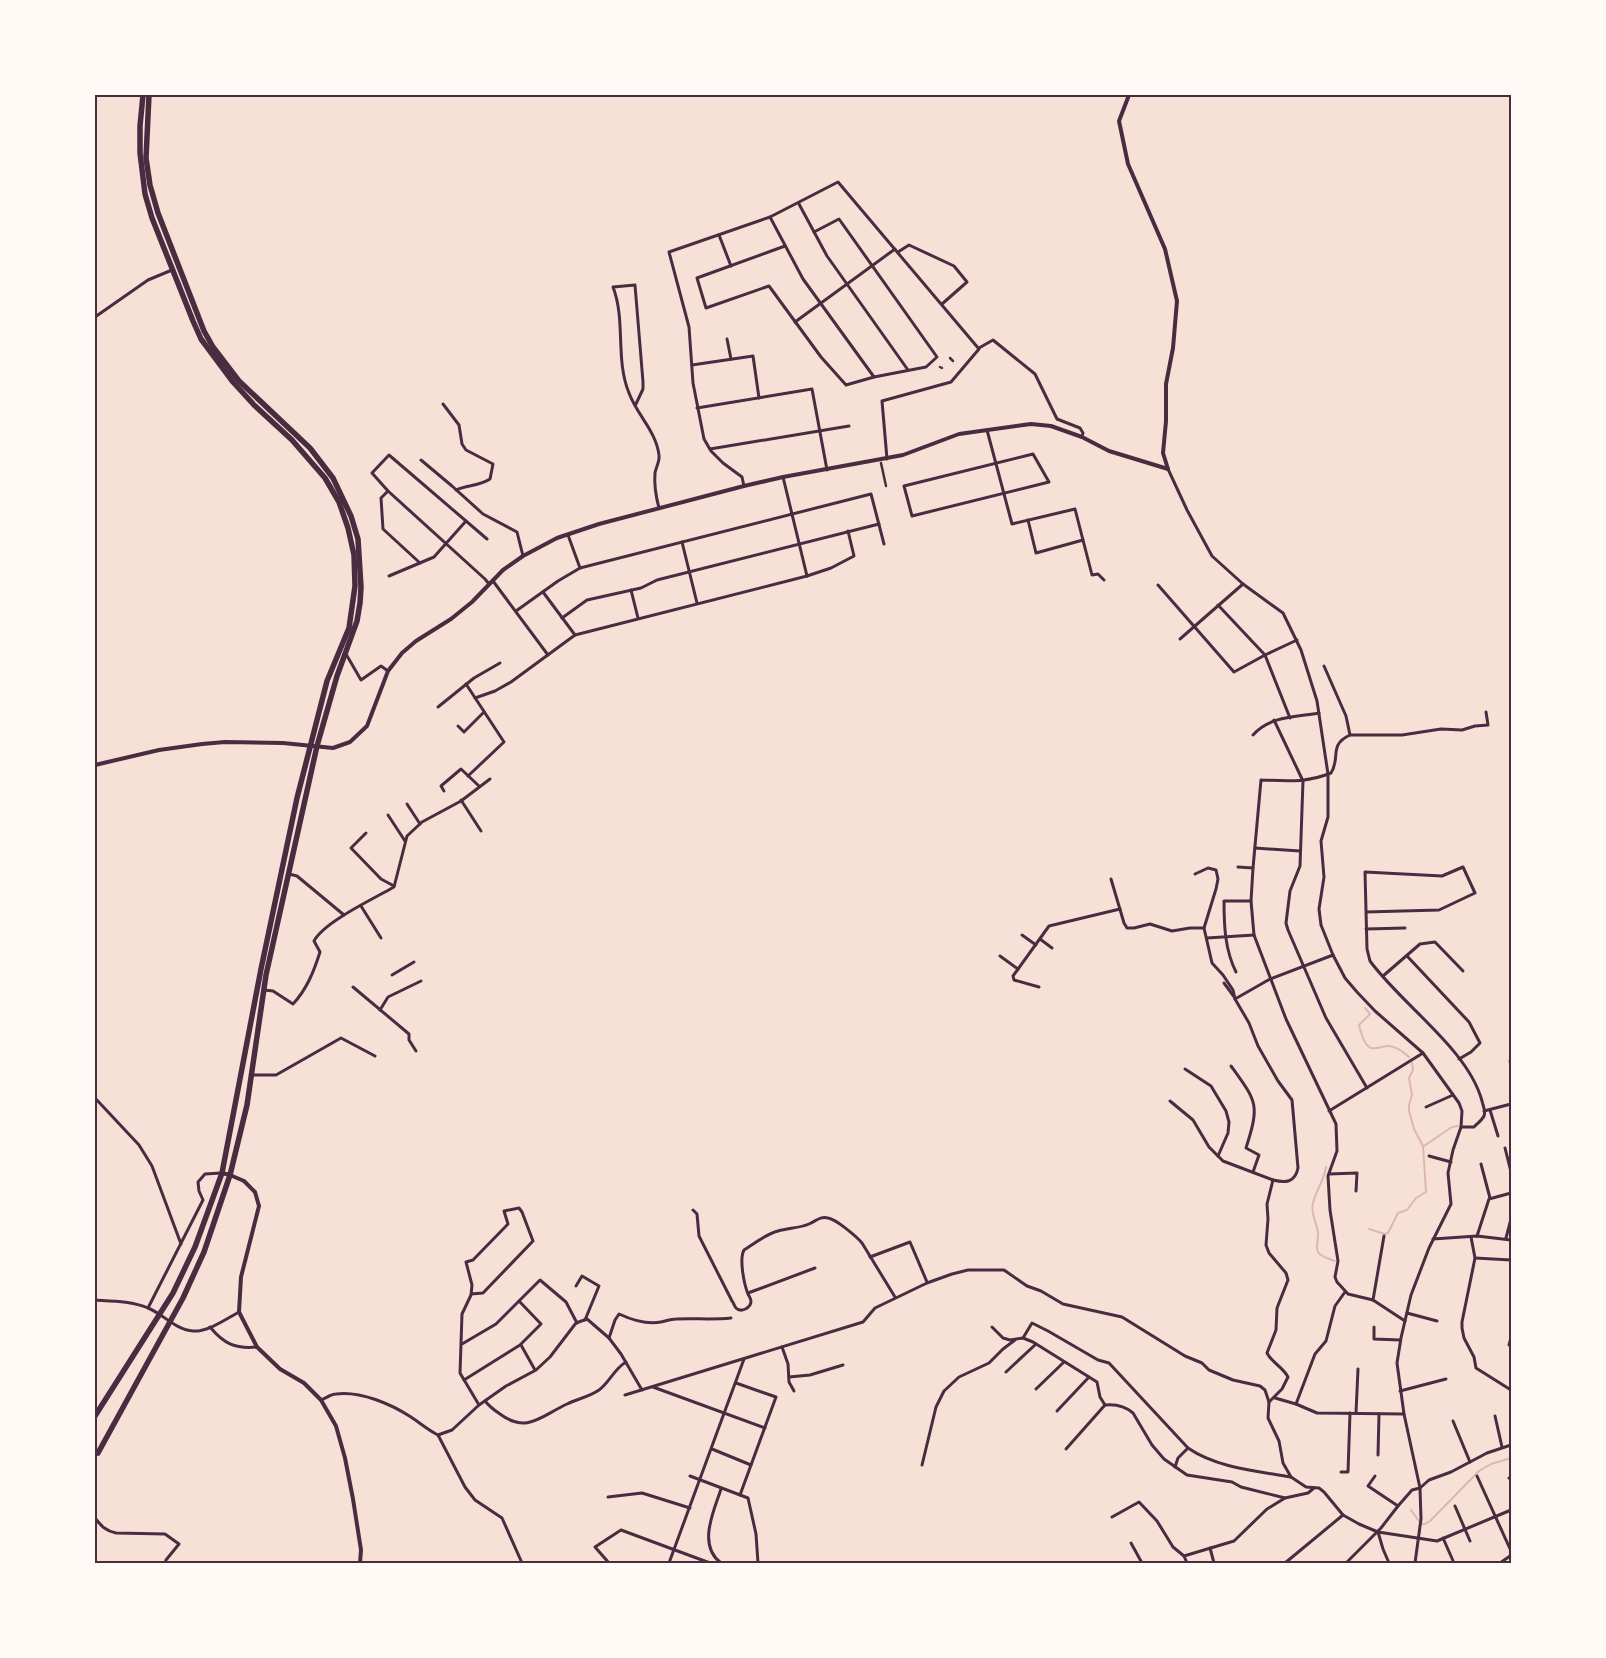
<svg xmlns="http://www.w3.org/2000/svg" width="1606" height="1658" font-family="Georgia,serif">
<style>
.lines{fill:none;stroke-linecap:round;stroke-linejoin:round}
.stream{stroke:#dcb8b0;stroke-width:2}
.pedestrian{stroke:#4a2c40;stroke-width:2.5}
.minor{stroke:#4a2c40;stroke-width:3}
.tertiary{stroke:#4a2c40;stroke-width:4}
.trunk{stroke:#4a2c40;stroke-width:5.5}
.neatline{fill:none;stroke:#4a2c40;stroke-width:2}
</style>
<rect width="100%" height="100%" fill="#f7e1d7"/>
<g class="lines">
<g class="stream">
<path d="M1365,1008L1370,1014L1359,1025C1361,1032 1363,1043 1369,1047C1374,1051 1382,1046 1388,1046C1396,1046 1403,1052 1409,1057"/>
<polyline points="1424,1146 1452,1127 1458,1126"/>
<path d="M1326,1167C1324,1181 1316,1190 1313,1203C1310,1213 1317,1223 1318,1233C1319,1239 1315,1246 1318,1252C1321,1257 1330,1259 1335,1261"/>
<polyline points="1369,1229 1385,1234 1388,1233 1398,1213 1407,1210 1416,1198 1426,1192 1423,1146 1414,1129 1409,1111 1409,1105 1412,1095 1409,1078 1413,1070 1412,1063"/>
<polyline points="1411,1510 1419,1521"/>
<polyline points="1421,1524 1425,1524 1430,1521 1479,1471 1491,1464 1511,1458"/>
</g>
<g class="pedestrian">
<polyline points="950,358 953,361"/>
<polyline points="940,367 942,368"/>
<polyline points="881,463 886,486"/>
</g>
<g class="minor">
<polyline points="799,204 827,256 908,370"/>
<polyline points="770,217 803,279 874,377"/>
<polyline points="719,235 731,266"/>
<polyline points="785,246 697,278 706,308 769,286 821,357 846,385 874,377 926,367 937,357 839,219 814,232"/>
<polyline points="898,252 909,245 954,266 967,282 942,304"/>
<polyline points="95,317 148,280 172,270"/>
<polyline points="795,322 895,249"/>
<polyline points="727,339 731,359"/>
<polyline points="979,348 993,340 1035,374 1057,419 1080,428 1083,433 1082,437"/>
<polyline points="692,365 753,356 759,398"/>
<path d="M443,404L459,425L462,444L466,450L493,464L490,479C480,486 467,485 456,490"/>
<path d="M635,406L643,389V382L635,285L613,287C626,321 615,359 629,393C637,415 656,431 659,455C660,461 656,467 655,473C654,485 656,497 659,508"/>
<polyline points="697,408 812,389 827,470"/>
<polyline points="987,430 1012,524 1075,509 1092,575 1098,574 1104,580"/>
<polyline points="710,449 849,426"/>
<polygon points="1033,454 1049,482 912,516 904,486"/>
<polyline points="421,460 452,486 483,514 517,532 523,556"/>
<polyline points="1168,469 1187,510 1212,556 1243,584 1283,613 1301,650 1317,701 1328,774 1328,817 1321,841 1324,877 1319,909 1321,925 1333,955 1345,978 1357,992 1375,1011 1423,1053 1459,1103 1462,1111 1461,1127 1453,1150 1448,1173 1451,1204 1429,1248 1411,1295 1401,1338 1397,1363 1404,1414 1420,1488 1421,1519 1415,1563"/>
<polyline points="783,477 807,576"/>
<polyline points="744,486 742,477 723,463 711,451 704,439 693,383 689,327 669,252 770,217 838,182 979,349 951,382 882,401 887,459"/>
<polyline points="388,491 381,498 383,529 420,563"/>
<polyline points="1028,520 1036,553 1083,540"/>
<polyline points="568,535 580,568"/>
<polyline points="487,539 389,455 372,473 388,491 485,579 489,584"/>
<polyline points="682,542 697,603"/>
<polyline points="389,576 434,557 466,521"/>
<polyline points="493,581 548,655"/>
<polyline points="1158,585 1234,672 1265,655 1297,640"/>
<polyline points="631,590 638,618"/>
<polyline points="543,592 575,635"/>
<polyline points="1218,605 1265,655 1290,718"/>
<polyline points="516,611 558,581 580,568 871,494 884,544"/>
<polyline points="562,618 587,600 641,588 657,580 879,524"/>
<polyline points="1180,639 1243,584"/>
<polyline points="346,654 361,680 381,666 388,671"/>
<path d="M1324,666L1346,716L1350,735C1328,745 1341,758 1331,773C1306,783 1288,781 1261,780L1253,868L1251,901L1254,935L1286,1019L1336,1124L1337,1151L1328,1176L1330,1210L1338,1261L1335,1277L1337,1282L1348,1294L1373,1300L1405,1321"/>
<polyline points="466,684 504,742 468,776"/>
<polyline points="475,698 495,691 511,682 575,635 807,576 831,568 854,556 848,531"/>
<polyline points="438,707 474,678 500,663"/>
<polyline points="1274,720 1303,781 1300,866 1290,891 1286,923 1288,930 1326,1018 1367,1088"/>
<polyline points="458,726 464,732 484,712"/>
<path d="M1253,735C1270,716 1295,717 1319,713"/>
<polyline points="1350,735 1402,735 1441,729 1462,730 1475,726 1488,725 1486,712"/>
<polyline points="444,791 441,786 461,769 479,786"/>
<polyline points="461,800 481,831"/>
<polyline points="407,804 420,824"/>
<polyline points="388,815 405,841"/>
<polyline points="366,833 351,848 381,879 394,886"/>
<polyline points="1255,848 1300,851"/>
<polyline points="1238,867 1253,868"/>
<polyline points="289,874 297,876 344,915"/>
<polyline points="1195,874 1208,868 1216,870 1218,879 1216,889 1204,928 1212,963 1223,975 1233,990 1235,999"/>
<polyline points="1111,879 1124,923 1127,928 1134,928 1150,924 1172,931 1190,928 1204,928"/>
<polyline points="361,906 381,938"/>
<path d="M1366,912L1439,910L1475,893L1463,867L1442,876L1365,872L1367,949L1370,961C1402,1005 1468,1049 1482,1101C1483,1106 1486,1111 1484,1116C1482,1120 1477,1124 1474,1127H1461"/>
<polyline points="1366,929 1405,928"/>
<polyline points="1022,935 1036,945"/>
<polyline points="1207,938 1254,935"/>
<polyline points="1040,939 1052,948"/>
<polyline points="1000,956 1018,969"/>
<polyline points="1407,956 1469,1022 1480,1043 1471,1052 1459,1059"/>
<path d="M1236,972C1225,950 1224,926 1224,901H1251"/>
<polyline points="392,975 414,962"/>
<polyline points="1383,976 1420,944 1435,942 1463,971"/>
<polyline points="1224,983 1235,998"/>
<polyline points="353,987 409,1034 409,1040 416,1051"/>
<polyline points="1039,987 1014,980 1013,976 1049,926 1120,909"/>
<path d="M264,990L273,991L293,1004C307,989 314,971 320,952L314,941C324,922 373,899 394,887L407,836L422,822L461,801L490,779"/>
<polyline points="380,1010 388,997 421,981"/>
<polyline points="1510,1061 1511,1065"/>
<path d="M1231,1066C1257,1102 1260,1104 1246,1148L1259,1155L1253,1172"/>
<polyline points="1185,1069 1211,1086 1226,1111 1229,1122 1228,1133 1218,1156"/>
<polyline points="252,1075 276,1075 341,1038 375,1056"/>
<polyline points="95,1098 139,1145 152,1166 181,1244"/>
<polyline points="1170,1101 1193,1120 1209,1147 1223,1161 1273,1180"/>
<polyline points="1426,1107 1453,1095"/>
<polyline points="1490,1110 1498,1136"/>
<polyline points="1329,1111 1423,1053"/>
<polyline points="1484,1111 1511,1104"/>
<polyline points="1505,1148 1511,1172"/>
<polyline points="1429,1156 1451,1162"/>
<polyline points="1481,1164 1490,1198"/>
<polyline points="1329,1174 1357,1173 1356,1191"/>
<path d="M693,1210L697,1214L699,1236L732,1301C734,1303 734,1306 736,1308C741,1313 751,1308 751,1301C751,1299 749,1296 748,1294C744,1284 739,1259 744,1250C755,1243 766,1234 778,1231C788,1228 800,1228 809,1224C816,1221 820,1216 828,1218C836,1219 857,1237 862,1243L895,1297"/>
<polyline points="1477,1236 1489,1199 1511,1193"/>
<polyline points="1471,1237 1475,1258 1462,1322 1462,1328 1464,1338 1474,1357 1476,1368 1511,1390"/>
<polyline points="1506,1238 1511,1219"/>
<polyline points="1433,1239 1477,1236 1511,1240"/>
<polyline points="870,1257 910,1242 927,1282"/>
<polyline points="1475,1258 1511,1260"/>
<polyline points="576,1286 582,1276 599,1286 585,1320"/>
<polyline points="748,1293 815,1268"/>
<polyline points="471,1294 483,1293 533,1241 522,1212 519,1208 504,1211 508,1224 473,1260 466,1262 472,1285 471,1295 462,1314 460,1373 479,1405"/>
<path d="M95,1300C112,1301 132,1301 148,1308C163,1314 176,1330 193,1331C208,1332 226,1319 239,1312"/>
<polyline points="1373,1300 1384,1236"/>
<polyline points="148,1308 203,1200 199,1191 198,1182 205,1174 221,1173"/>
<polyline points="1407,1313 1437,1321"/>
<path d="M210,1327C224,1344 235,1349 257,1347"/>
<path d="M992,1327L1003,1338L1010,1340L1023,1338L1033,1342L1097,1382L1100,1397L1105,1405C1115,1404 1125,1406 1133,1413L1152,1445L1164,1459L1187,1475L1232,1482L1241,1487L1285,1498L1308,1493L1314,1488"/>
<polyline points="1374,1327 1374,1339 1400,1340"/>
<polyline points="1511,1337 1509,1345 1511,1346"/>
<path d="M609,1338L615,1320L619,1314C632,1320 646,1325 661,1322C666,1321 671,1319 676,1319C694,1318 712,1320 731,1318"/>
<path d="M1023,1338L1032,1323L1048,1331L1098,1360L1109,1363L1188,1448C1217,1468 1257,1471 1291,1477"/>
<polyline points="462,1344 496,1324 540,1280 566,1302 577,1323"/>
<polyline points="521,1345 535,1370"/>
<polyline points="782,1347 788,1364 789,1382 794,1391"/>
<polyline points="1006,1372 1036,1344"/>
<polyline points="789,1377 810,1375 843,1365"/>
<polyline points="464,1380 520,1345 541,1324 519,1301"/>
<polyline points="736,1383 776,1397 740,1495"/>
<polyline points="653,1387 765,1428"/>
<polyline points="1036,1389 1064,1362"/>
<polyline points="1400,1391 1446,1379"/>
<polyline points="625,1395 863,1322 875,1308 927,1283 952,1274 968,1270 1004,1270 1027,1286 1041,1291 1063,1304 1122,1317 1185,1356 1202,1363 1209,1370 1233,1380 1260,1386 1265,1390 1269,1402 1268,1418 1279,1441 1283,1463 1291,1477 1306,1487 1319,1488 1324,1492 1343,1515 1359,1524 1378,1532 1437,1541 1511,1510"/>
<polyline points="1275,1398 1296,1404 1317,1413 1404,1414"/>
<path d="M321,1400C326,1398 331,1394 336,1394C361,1391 391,1404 411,1417C420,1423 428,1430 438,1435L452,1430L479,1405L506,1386L536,1370L550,1357L576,1323L587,1319L609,1338L621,1354L642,1390"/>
<path d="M485,1401C489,1406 494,1410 500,1414C527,1434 541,1416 567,1404C577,1399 589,1397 599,1390C609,1383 614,1369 626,1362"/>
<path d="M1269,1402L1282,1389L1288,1377C1283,1367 1272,1363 1267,1353L1276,1330L1277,1308L1288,1280L1286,1273L1269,1253L1266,1245L1268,1219L1267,1204L1273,1180C1285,1183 1295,1183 1298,1168L1292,1100L1278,1081L1258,1046L1249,1023L1235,999L1270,979L1333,955"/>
<polyline points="1296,1404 1315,1354 1326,1341 1335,1306 1345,1292"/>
<polyline points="1057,1411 1089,1377"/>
<polyline points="1356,1413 1358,1369"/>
<polyline points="1495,1416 1502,1447"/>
<polyline points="1453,1421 1470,1462"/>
<polyline points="438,1435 465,1487 475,1500 502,1518 522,1563"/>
<polyline points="712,1449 751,1465"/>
<polyline points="1066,1449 1105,1405"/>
<polyline points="1378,1455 1379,1414"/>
<polyline points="922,1465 936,1407 944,1391 959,1377 989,1363 1003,1349 1015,1340"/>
<polyline points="1175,1467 1178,1458 1188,1448"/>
<polyline points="1341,1472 1348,1472 1350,1413"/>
<polyline points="690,1476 748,1498 756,1534 758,1563"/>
<polyline points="1375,1476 1368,1486 1398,1506"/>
<polyline points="1477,1476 1511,1551"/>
<polyline points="1509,1478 1511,1477"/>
<polyline points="608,1497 642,1493 690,1508"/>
<polyline points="1455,1506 1470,1541"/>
<polyline points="1112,1517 1139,1502 1157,1521 1173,1547 1184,1556"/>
<path d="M95,1518C101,1526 106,1531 116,1533L165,1534L179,1544L166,1560L165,1563"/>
<polyline points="1378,1532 1383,1549 1389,1563"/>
<polyline points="1443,1538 1454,1563"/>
<polyline points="1131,1543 1142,1563"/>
<polyline points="1210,1548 1214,1563"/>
<polyline points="609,1563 595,1547 621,1530 710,1563"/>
<polyline points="669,1563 744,1359"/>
<path d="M721,1563C697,1545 714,1511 721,1489"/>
<polyline points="1187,1563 1184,1556 1234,1541 1267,1509 1285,1498"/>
<polyline points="1285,1563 1343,1515"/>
<polyline points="1346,1563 1381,1528 1398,1506 1412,1490 1420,1488 1429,1480 1451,1472 1487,1453 1511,1445"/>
<polyline points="1500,1563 1510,1556 1511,1553"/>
</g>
<g class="tertiary">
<polyline points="1129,95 1119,121 1128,164 1165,249 1177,301 1173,348 1166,384 1166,421 1163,453 1168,469"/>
<polyline points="95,765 159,750 202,744 225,742 283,743 333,748 350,742 367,726 388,671 402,653 416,641 451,619 472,602 503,570 523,556 557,538 599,524 744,486 783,477 903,455 959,434 1031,424 1051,426 1082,437 1109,451 1168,469"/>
<polyline points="222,1173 230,1175 244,1181 255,1192 259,1206 241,1277 239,1312 257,1347 280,1369 304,1383 321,1400 336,1426 345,1458 353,1499 361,1550 360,1563"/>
</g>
<g class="trunk">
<polyline points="95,1416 173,1293 195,1247 222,1173 261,969 297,798 327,681 349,628 355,586 354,555 348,528 339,502 325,478 292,440 254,405 233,382 201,339 193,321 152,218 145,194 140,153 140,126 143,95"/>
<polyline points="98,1453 183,1298 204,1252 230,1175 247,1105 266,975 317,746 337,676 357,621 360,603 361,587 358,539 351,516 333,478 310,448 239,381 213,347 204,331 158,213 150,185 146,158 149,95"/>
</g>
</g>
<rect width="1606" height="1658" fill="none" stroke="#fffaf5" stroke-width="192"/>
<rect x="96" y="96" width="1414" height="1466" class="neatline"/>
</svg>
